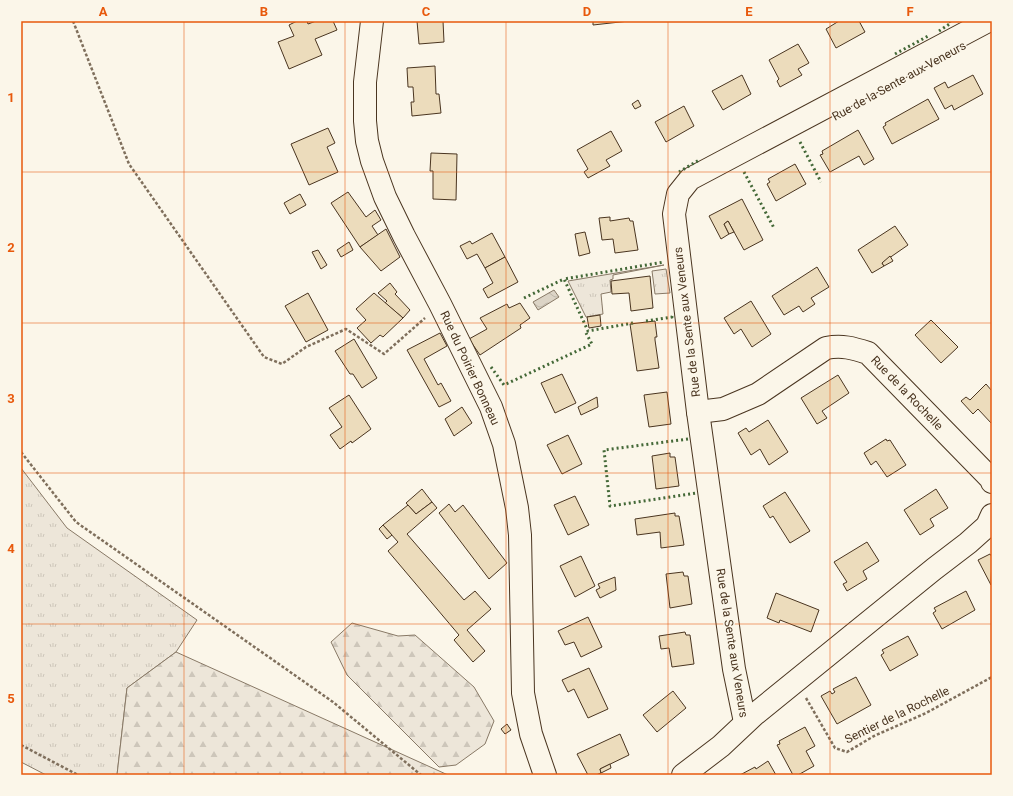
<svg xmlns="http://www.w3.org/2000/svg" width="1013" height="796" font-family="Roboto,sans-serif">
<style>
.grass{fill:url(#grass-tufts);stroke:#887966}
.forest{fill:url(#forest-firs);stroke:#887966}
.water{fill:url(#water-waves);stroke:#887966}
.building{fill:#ecdcbc;stroke:#4a3520}
.lines{fill:none;stroke-linecap:round;stroke-linejoin:round}
.minor-casing{stroke:#4a3520;stroke-width:24}
.path{stroke:#7f6f5c;stroke-width:2.5;stroke-dasharray:3 2;stroke-linecap:butt}
.minor{stroke:#fbf6e9;stroke-width:22}
.hedge{stroke:#436837;stroke-width:3;stroke-dasharray:2 3;stroke-linecap:butt}
.grid{fill:none;stroke:#e8590c;stroke-width:1;stroke-opacity:0.55}
.labels{text-anchor:middle;dominant-baseline:central;stroke-width:3;stroke-linejoin:round;paint-order:stroke}
.street-label{font-size:12px;fill:#4a3520;stroke:#fbf6e9}
.neatline{fill:none;stroke:#e8590c;stroke-width:1.5}
.grid-label{font-size:13px;text-anchor:middle;font-weight:bold;fill:#e8590c}
</style>
<defs>
<pattern id="grass-tufts" width="24" height="20" patternUnits="userSpaceOnUse"><rect width="24" height="20" fill="#ede6d9"/><path d="M3 7l-1-3M5 7V3M7 7l1-3M15 17l-1-3M17 17v-4M19 17l1-3" fill="none" stroke="#cdc6ba"/></pattern>
<pattern id="forest-firs" width="22" height="20" patternUnits="userSpaceOnUse"><rect width="22" height="20" fill="#ede6d9"/><path d="M5 1l3.5 6h-7zM16 11l3.5 6h-7z" fill="#cdc6ba"/></pattern>
<pattern id="water-waves" width="16" height="10" patternUnits="userSpaceOnUse"><rect width="16" height="10" fill="#dcd4c6"/><path d="M0 5q4-4 8 0t8 0" fill="none" stroke="#beb7aa"/></pattern>
</defs>
<rect width="100%" height="100%" fill="#fbf6e9"/>
<g class="grass">
<polygon points="664,265 613,275 613,279 610,280 611,292 601,294 603,314 586,317 568,281"/>
<polygon points="666,269 670,293 655,294 652,271"/>
<polygon points="21,468 67,528 197,620 176,652 127,688 117,775 46,775 21,762"/>
</g>
<g class="forest">
<polygon points="352,623 398,636 415,635 474,687 494,721 485,744 456,765 439,767 347,675 331,642"/>
<polygon points="176,652 448,775 117,775 127,688"/>
</g>
<polygon class="water" points="554,290 559,297 538,310 533,302"/>
<g class="building">
<polygon points="297,21 307,21 308,24 316,21 333,21 337,30 315,39 322,55 289,69 278,42 294,36 289,25"/>
<polygon points="417,21 443,21 444,42 419,44"/>
<polygon points="593,21 629,21 593,25"/>
<polygon points="839,21 859,21 865,32 836,48 826,29"/>
<polygon points="798,44 809,63 798,69 802,75 780,87 777,81 779,79 769,60"/>
<polygon points="435,66 436,94 439,94 441,113 412,116 411,102 414,102 413,87 408,87 407,68"/>
<polygon points="742,75 751,94 723,110 712,91"/>
<polygon points="973,75 983,94 954,110 952,105 945,109 934,88 945,82 948,88"/>
<polygon points="928,99 939,119 892,144 883,127 886,125 885,123"/>
<polygon points="638,100 641,106 635,109 632,104"/>
<polygon points="684,106 694,126 666,142 655,122"/>
<polygon points="328,128 335,143 327,147 338,172 309,185 291,144"/>
<polygon points="858,130 874,159 864,165 859,156 830,172 820,155 823,154 822,151"/>
<polygon points="611,131 622,151 606,160 610,166 588,178 584,172 588,169 577,150"/>
<polygon points="431,153 457,154 456,200 433,199 433,171 430,171"/>
<polygon points="795,164 806,184 776,201 767,184 770,182 768,179"/>
<polygon points="348,192 366,217 375,210 381,220 372,226 378,235 360,247 331,203"/>
<polygon points="300,194 306,205 290,214 284,203"/>
<polygon points="742,199 763,240 744,250 728,221 724,224 729,234 721,239 709,216"/>
<polygon points="610,217 610,221 629,218 630,221 633,221 638,250 615,253 613,239 602,240 599,218"/>
<polygon points="728,221 734,232 729,234 724,224"/>
<polygon points="895,226 908,245 882,263 884,266 872,273 858,250"/>
<polygon points="386,229 400,257 381,271 360,247"/>
<polygon points="585,232 590,253 579,256 575,234"/>
<polygon points="492,233 505,257 485,268 477,254 467,259 460,246 470,241 472,244"/>
<polygon points="349,242 353,250 341,257 337,250"/>
<polygon points="318,250 327,265 321,269 312,252"/>
<polygon points="890,256 893,261 884,266 882,263"/>
<polygon points="505,257 518,282 488,298 483,289 493,283 485,268"/>
<polygon points="817,267 829,287 811,298 815,304 803,312 799,306 784,315 772,296"/>
<polygon points="650,276 653,308 631,311 629,293 612,294 611,281"/>
<polygon points="390,283 397,292 395,294 410,310 403,318 385,303 387,301 378,293"/>
<polygon points="308,293 328,330 306,342 285,306"/>
<polygon points="374,293 403,318 383,337 380,335 371,343 357,328 366,320 356,309"/>
<polygon points="751,301 771,334 752,347 741,329 734,334 724,318"/>
<polygon points="520,303 530,318 520,325 521,328 480,355 469,339 487,329 480,318 507,304 509,308"/>
<polygon points="600,315 601,326 589,328 587,317"/>
<polygon points="931,320 958,347 941,363 915,335"/>
<polygon points="655,321 657,337 655,337 655,340 659,368 637,371 630,324"/>
<polygon points="440,333 447,346 424,359 438,385 441,383 451,401 439,407 407,350"/>
<polygon points="354,339 377,378 362,388 353,374 350,374 335,351"/>
<polygon points="562,374 576,403 555,413 541,383"/>
<polygon points="838,375 849,393 822,411 827,418 817,424 801,398"/>
<polygon points="986,384 992,391 992,424 978,409 973,414 961,401 966,397 970,400"/>
<polygon points="667,392 671,424 649,427 644,395"/>
<polygon points="349,395 371,429 352,443 351,441 340,449 330,435 342,427 329,408"/>
<polygon points="597,397 598,407 581,415 578,407"/>
<polygon points="462,407 472,423 454,436 445,419"/>
<polygon points="768,420 788,452 769,465 760,449 751,455 738,433 746,428 749,432"/>
<polygon points="568,435 582,464 562,474 547,445"/>
<polygon points="886,439 887,441 890,440 906,465 887,477 876,461 871,465 864,453"/>
<polygon points="670,453 670,457 675,457 679,486 656,489 652,456"/>
<polygon points="422,489 432,502 416,514 406,503"/>
<polygon points="936,489 948,508 930,519 934,526 920,535 904,510"/>
<polygon points="785,492 810,531 790,543 773,516 770,518 763,506"/>
<polygon points="575,496 589,525 568,535 554,505"/>
<polygon points="432,502 437,508 407,534 464,600 475,591 491,609 467,630 485,651 473,662 454,640 459,635 388,551 398,542 383,525 408,505 416,514"/>
<polygon points="449,504 455,512 463,505 507,563 489,579 439,513"/>
<polygon points="675,513 675,516 679,516 684,545 661,548 660,532 637,535 635,519"/>
<polygon points="383,525 392,535 387,539 379,529"/>
<polygon points="867,542 879,561 863,571 867,579 847,591 843,584 847,582 834,562"/>
<polygon points="990,554 992,557 991,585 978,560"/>
<polygon points="581,556 595,586 575,597 560,566"/>
<polygon points="683,572 684,576 688,576 692,604 670,608 666,574"/>
<polygon points="615,577 616,590 600,598 596,590 600,588 598,584"/>
<polygon points="966,591 975,610 942,629 933,613 936,611 934,608"/>
<polygon points="776,593 819,610 811,632 780,620 779,623 767,618"/>
<polygon points="588,617 602,647 581,657 574,642 565,645 558,631"/>
<polygon points="685,632 686,635 690,635 694,664 672,667 669,648 661,649 659,636"/>
<polygon points="908,636 918,655 890,671 881,655 884,653 882,650"/>
<polygon points="589,668 608,709 588,718 574,689 568,692 562,680"/>
<polygon points="856,677 871,705 837,724 821,696 830,691 832,694 835,692 833,689"/>
<polygon points="673,691 686,708 657,732 643,715"/>
<polygon points="507,724 511,730 505,734 501,729"/>
<polygon points="805,727 815,746 806,751 814,766 798,775 793,775 777,745 780,744 779,741"/>
<polygon points="620,734 629,755 600,769 601,773 596,775 588,775 577,754"/>
<polygon points="768,761 776,775 740,775 755,767 756,769"/>
<polygon points="610,764 611,768 601,773 600,769"/>
</g>
<g class="lines">
<defs>
<g id="minor">
<polyline points="372,21 365,82 365,121 367,141 372,161 385,197 404,236 440,304 491,407 504,444 517,508 520,535 523,693 531,734 545,775"/>
<path d="M698,412L723,409L758,394L826,348C842,345 853,348 868,353L991,479L992,482"/>
<polyline points="745,722 734,669 698,412 674,214 678,194 690,179 988,21"/>
<polyline points="683,775 721,746 754,715 934,569 968,543 987,526 992,515"/>
</g>
</defs>
<use href="#minor" class="minor-casing"/>
<g class="path">
<polyline points="73,21 129,164 264,357 282,364 306,347 346,329 384,354 425,318"/>
<polyline points="21,452 76,522 333,702 421,775"/>
<polyline points="806,698 835,748 847,752 874,736 926,713 992,677"/>
<polyline points="21,745 78,775"/>
</g>
<use href="#minor" class="minor"/>
<g class="hedge">
<polyline points="939,31 951,23 950,21"/>
<polyline points="895,54 930,35"/>
<polyline points="800,142 821,182"/>
<polyline points="679,172 699,160"/>
<polyline points="744,172 774,228"/>
<polyline points="524,298 564,279"/>
<polyline points="646,321 672,317 671,314"/>
<polyline points="633,323 588,331 564,279 664,262"/>
<polyline points="491,367 504,385 592,344 586,333"/>
<polyline points="688,439 604,450 610,506 697,493"/>
</g>
</g>
<path class="grid" d="M184,21V775M345,21V775M506,21V775M668,21V775M830,21V775M21,172H992M21,323H992M21,473H992M21,624H992"/>
<g class="labels">
<g class="street-label">
<text transform="translate(899 81) rotate(-29)">Rue de la Sente aux Veneurs</text>
<text transform="translate(687 322) rotate(-97)">Rue de la Sente aux Veneurs</text>
<text transform="translate(470 368) rotate(65)">Rue du Poirier Bonneau</text>
<text transform="translate(907 393) rotate(46)">Rue de la Rochelle</text>
<text transform="translate(732 643) rotate(81)">Rue de la Sente aux Veneurs</text>
<text transform="translate(897 715) rotate(-26)">Sentier de la Rochelle</text>
</g>
</g>
<rect width="1013" height="796" fill="none" stroke="#fbf6e9" stroke-width="44"/>
<rect x="22" y="22" width="969" height="752" class="neatline"/>
<g class="grid-label">
<text x="103" y="16">A</text>
<text x="264" y="16">B</text>
<text x="426" y="16">C</text>
<text x="587" y="16">D</text>
<text x="749" y="16">E</text>
<text x="910" y="16">F</text>
<text x="11" y="102">1</text>
<text x="11" y="252">2</text>
<text x="11" y="403">3</text>
<text x="11" y="553">4</text>
<text x="11" y="703">5</text>
</g>
</svg>
